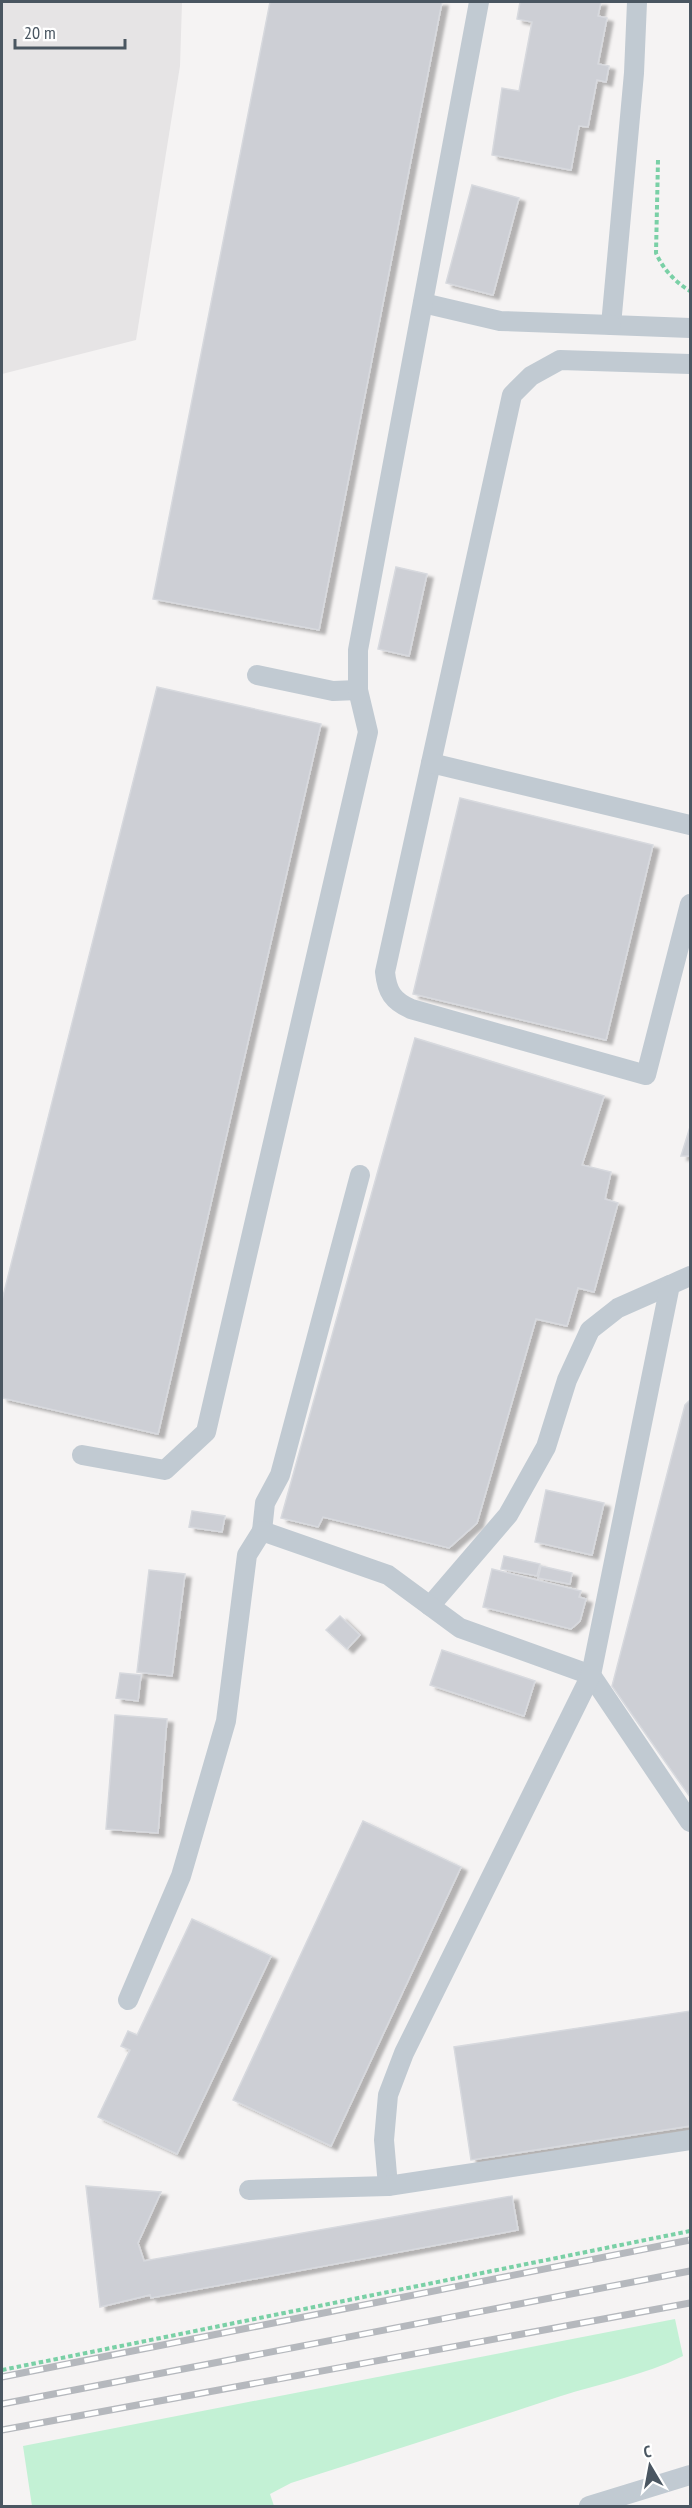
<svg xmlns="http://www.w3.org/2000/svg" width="692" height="2508" font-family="'PT Sans Narrow',sans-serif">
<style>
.education{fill:#e6e4e5}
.green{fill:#c3f1d5}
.building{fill:#cdcfd5;stroke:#d7d9de;stroke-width:1.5;filter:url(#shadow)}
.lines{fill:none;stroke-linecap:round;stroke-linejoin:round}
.path{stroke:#7ad0a6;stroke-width:4;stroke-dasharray:4.5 3;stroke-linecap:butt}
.lane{stroke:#c1cad2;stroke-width:20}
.rail-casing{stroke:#b5b8bd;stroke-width:7}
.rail{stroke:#fff;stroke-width:4.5;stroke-dasharray:14;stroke-linecap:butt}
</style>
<defs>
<filter id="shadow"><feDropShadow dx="6" dy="4" stdDeviation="1.5" flood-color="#0004"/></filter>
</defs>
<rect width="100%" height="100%" fill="#f5f3f3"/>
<polygon class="education" points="2,2 182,2 180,66 136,340 2,374"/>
<path class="green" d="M675,2319L683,2356C645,2375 602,2383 561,2396C471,2426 381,2454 291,2483L270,2494L274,2506H32L23,2446Z"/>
<g class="building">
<polygon points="270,2 442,2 319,630 153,599"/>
<polygon points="520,2 601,2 598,16 607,18 598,64 609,66 606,82 597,80 588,127 579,126 571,170 492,155 502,88 519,91 532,22 517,19"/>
<polygon points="472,185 519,198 493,295 446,283"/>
<polygon points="396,567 427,574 409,656 378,649"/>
<polygon points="157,687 321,724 158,1434 2,1398 2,1300"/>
<polygon points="460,798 653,845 606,1040 413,994"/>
<polygon points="415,1038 604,1096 582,1165 611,1172 605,1199 618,1203 594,1292 578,1288 567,1326 536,1319 477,1523 449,1548 323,1517 318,1527 281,1518"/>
<polygon points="690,1127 690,1156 681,1156"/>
<polygon points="690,1400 690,1797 612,1686 685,1405"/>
<polygon points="546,1490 604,1503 592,1555 535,1542"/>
<polygon points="192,1511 225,1516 222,1532 189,1527"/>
<polygon points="504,1556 540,1564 537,1576 501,1569"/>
<polygon points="541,1566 572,1573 570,1584 538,1578"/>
<polygon points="492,1569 581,1591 579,1597 586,1599 580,1621 571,1629 483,1607"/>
<polygon points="149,1570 185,1574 172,1676 137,1672"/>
<polygon points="340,1616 360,1635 347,1649 326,1630"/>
<polygon points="442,1650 535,1681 524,1716 430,1685"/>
<polygon points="120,1673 141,1675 138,1701 116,1698"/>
<polygon points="115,1715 167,1719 158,1833 106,1829"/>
<polygon points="363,1821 461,1867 331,2146 233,2100"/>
<polygon points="192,1919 271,1956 177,2154 98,2117 130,2050 121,2046 128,2031 137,2035"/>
<polygon points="690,2011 690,2126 471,2160 454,2047"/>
<polygon points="86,2186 161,2192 138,2243 144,2261 512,2196 518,2230 151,2298 150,2295 100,2307"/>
</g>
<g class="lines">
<g class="path">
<path d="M658,160L656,253C663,269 675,282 690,291"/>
<polyline points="2,2370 690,2231"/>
</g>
<g class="lane">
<polyline points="637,2 634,73 611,325 690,328"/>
<polyline points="423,303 500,321 611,325"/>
<path d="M690,364L560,360L531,376L512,395L385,972C387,992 393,1001 411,1009L646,1075L690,904"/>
<polyline points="257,675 333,691 358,690"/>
<polyline points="431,763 690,825"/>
<polyline points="82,1455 165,1470 206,1432 368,732 358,690 358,650 479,2"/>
<polyline points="262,1531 265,1503 280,1475 360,1175"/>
<polyline points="430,1606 508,1515 546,1447 567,1380 590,1330 618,1308 670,1285"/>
<polyline points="128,2000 181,1876 226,1721 247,1555 262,1531 388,1575 460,1628 591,1675 690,1822"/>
<polyline points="388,2186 384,2140 388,2095 404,2053 591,1675 670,1285 690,1276"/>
<polyline points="249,2190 388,2186 690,2140"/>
<polyline points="589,2506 690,2475"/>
</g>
<defs>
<g id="rail">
<polyline points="2,2377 690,2240"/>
<polyline points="2,2404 690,2271"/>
<polyline points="2,2430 690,2303"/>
</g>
</defs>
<use href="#rail" class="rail-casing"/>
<use href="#rail" class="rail"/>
</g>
<rect width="692" height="2508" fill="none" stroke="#4a5661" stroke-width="6"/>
<g transform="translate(650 2466) rotate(350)" stroke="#ffffff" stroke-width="4.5" paint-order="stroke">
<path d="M0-4.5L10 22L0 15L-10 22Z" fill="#4a5661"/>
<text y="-9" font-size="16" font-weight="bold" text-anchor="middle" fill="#4a5661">С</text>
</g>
<path d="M15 39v9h110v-9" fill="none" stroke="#4a5661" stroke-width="3"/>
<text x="24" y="39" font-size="18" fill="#4a5661" stroke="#ffffff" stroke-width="4.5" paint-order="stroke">20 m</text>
</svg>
